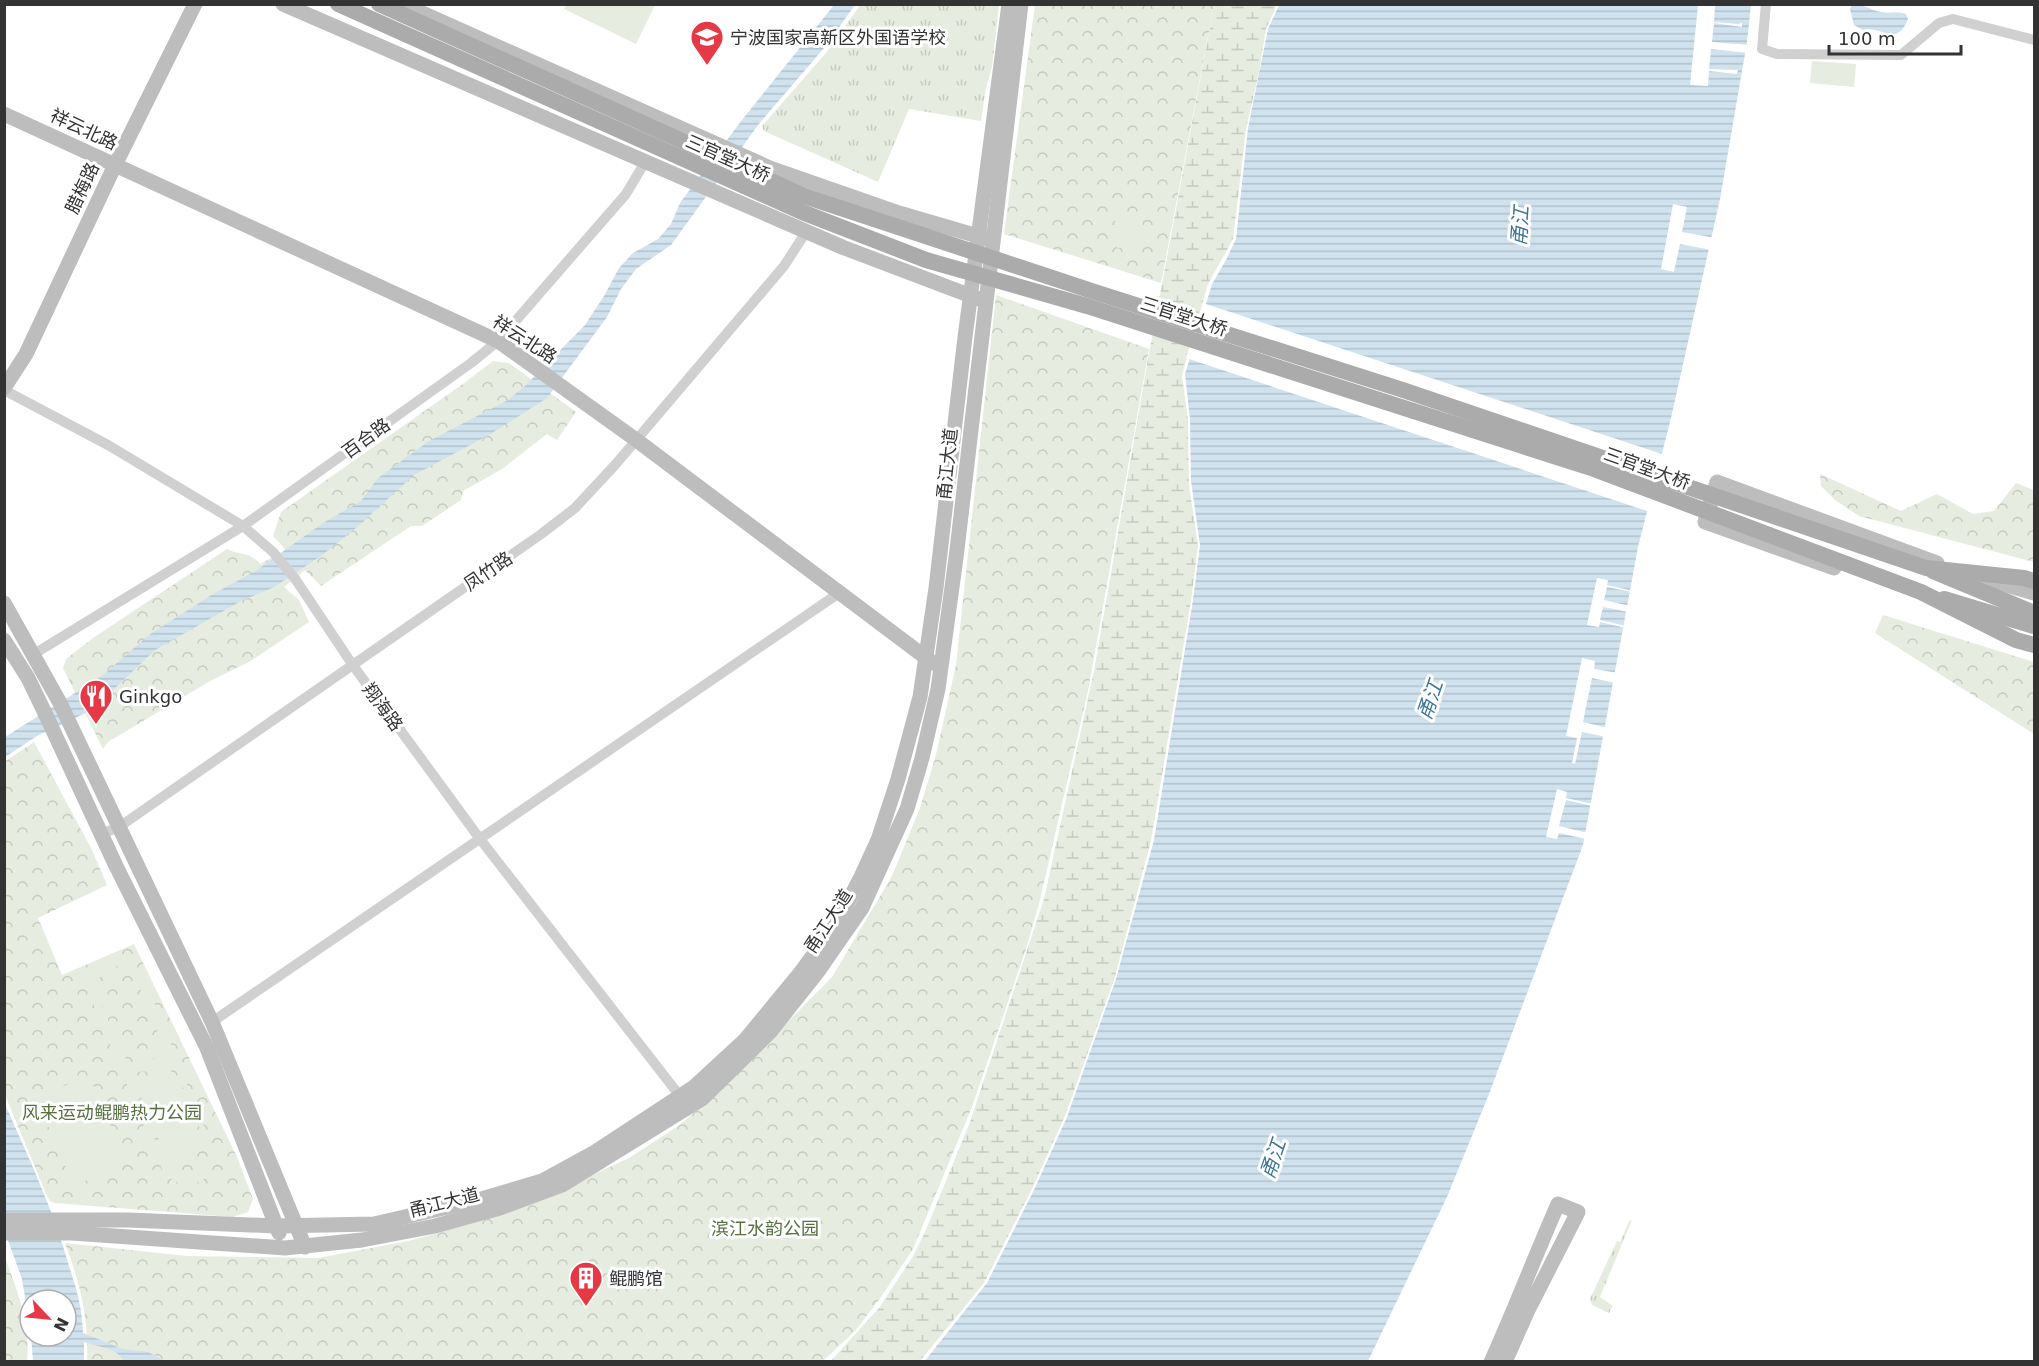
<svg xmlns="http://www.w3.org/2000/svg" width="2039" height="1366" font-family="'DejaVu Sans','Noto Sans SC',sans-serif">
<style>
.grass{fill:url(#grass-tufts)}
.wetland{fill:url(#wetland-marsh)}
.park{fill:url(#park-crowns)}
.pitch{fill:#e6ecdf;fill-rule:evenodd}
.water{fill:url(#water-rules)}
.pier{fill:#fff}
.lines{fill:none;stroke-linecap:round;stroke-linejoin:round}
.street{stroke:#d0d0d0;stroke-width:10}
.secondary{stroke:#bdbdbd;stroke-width:15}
.primary{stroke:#ababab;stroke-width:16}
.primary-bridge{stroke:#ababab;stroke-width:16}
.labels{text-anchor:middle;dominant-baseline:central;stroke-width:6;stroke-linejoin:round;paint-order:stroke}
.poi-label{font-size:18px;fill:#333;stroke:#fff;text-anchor:start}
.street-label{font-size:18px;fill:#333;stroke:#fff}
.park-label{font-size:18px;fill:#56703f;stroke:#fff}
.water-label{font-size:20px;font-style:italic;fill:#3f7597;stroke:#fff}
</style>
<defs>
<pattern id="grass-tufts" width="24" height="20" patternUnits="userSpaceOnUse" patternTransform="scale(1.5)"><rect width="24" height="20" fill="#e6ecdf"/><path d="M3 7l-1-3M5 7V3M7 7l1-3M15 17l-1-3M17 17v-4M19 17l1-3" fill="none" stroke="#c6cbc0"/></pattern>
<pattern id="wetland-marsh" width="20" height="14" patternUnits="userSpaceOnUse" patternTransform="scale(1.5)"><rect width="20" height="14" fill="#e6ecdf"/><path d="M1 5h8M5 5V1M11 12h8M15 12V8" fill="none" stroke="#c6cbc0"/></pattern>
<pattern id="park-crowns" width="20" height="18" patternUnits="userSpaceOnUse" patternTransform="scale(1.5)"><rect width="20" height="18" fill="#e6ecdf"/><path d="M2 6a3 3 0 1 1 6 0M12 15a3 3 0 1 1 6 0" fill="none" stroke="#c6cbc0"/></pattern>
<pattern id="water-rules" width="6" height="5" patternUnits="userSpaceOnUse" patternTransform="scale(1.5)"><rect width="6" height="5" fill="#cfe2ee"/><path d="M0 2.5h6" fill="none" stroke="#b2c2cd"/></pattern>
</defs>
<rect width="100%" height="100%" fill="#fff"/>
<g class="grass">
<polygon points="861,4 999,5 992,67 986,88 981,121 909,109 878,182 764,131 762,126 825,54"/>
<polygon points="1632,1220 1600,1297 1613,1306 1609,1313 1592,1305 1590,1299 1617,1241 1620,1242 1629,1221"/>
</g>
<polygon class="wetland" points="1214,5 1277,5 1266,29 1259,72 1246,129 1233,239 1208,284 1182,375 1188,420 1189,485 1198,546 1191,601 1151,841 1114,980 1065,1116 1032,1189 984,1283 920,1361 830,1362 879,1308 912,1258 925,1232 970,1122 1044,899 1094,671 1148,359"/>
<g class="park">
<polygon points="1035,5 1214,5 1161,283 1004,234"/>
<path d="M996,295L1149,349L1088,691L1040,900L1026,949L972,1107L913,1249L881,1297L855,1331L823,1361H87C89,1319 80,1283 65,1243L187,1256L318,1258L408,1241L482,1221L546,1196L629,1158L678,1126L715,1095L832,977L892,876L920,808L936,755L956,665Z"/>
<path d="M493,361L509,363L576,412L557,440L547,434L502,469L463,491L461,500L422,526H411L321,586L305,570L284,587L299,600L309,622L249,662L210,681L108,742L103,749L63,668L66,659L93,638L227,549C241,556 249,551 260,564L286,550L273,536L281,512L467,381Z"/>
<polygon points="1820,474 1901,511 1937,494 1973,514 1994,511 2016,483 2034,490 2034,562 1859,516 1835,500 1821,486"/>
<polygon points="1883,615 2034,662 2034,734 1875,633"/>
<polygon points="34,742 91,848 107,885 38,918 62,975 134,944 237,1157 253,1199 248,1212 232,1217 55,1203 50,1201 47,1196 5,1095 4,762"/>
<path d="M4,1255C17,1290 31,1324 27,1361H5Z"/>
</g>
<g class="pitch">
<polygon points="566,5 566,4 655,5 636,44 564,9"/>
<polygon points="1812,61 1856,64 1854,87 1810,83"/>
<polygon points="1142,215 1145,245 1117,248 1115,218"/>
<path d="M113,959L129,961L142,972L214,1151C219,1183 184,1196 163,1172L92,1000C87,981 92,964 113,959ZM116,966L129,969L135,975L162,1042L159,1053L149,1064L142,1066L134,1065L123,1056L97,994C96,979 102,970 116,966ZM169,1054L209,1150C211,1178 186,1189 167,1168L126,1070C149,1074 155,1072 169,1054Z"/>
<polygon points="170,1068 204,1150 169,1165 135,1082"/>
<polygon points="89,1075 126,1162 74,1186 36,1098"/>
</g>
<g class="water">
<polygon points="834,5 855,5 824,48 758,125 671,245 636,269 621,289 607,317 547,398 489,435 414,475 356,528 321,556 274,587 241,601 155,650 92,710 37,736 5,757 5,737 102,676 149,635 213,594 254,572 323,523 361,501 378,478 429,441 508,400 525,386 585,325 604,296 619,268 633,253 658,239 671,224 680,203 742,120"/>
<polygon points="1279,5 1751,5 1747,42 1720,199 1671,418 1638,547 1583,845 1489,1094 1447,1197 1368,1361 924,1362 987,1283 1034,1190 1067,1117 1116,979 1154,840 1193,600 1200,545 1191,481 1190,419 1185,374 1212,284 1226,260 1236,239 1248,128 1268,29"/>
<path d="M1852,5C1865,4 1870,10 1881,12C1890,14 1898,11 1906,14L1908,19C1897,48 1880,25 1863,30L1854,25L1850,9Z"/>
<path d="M4,1102C28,1156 53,1209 69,1266C77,1291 82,1306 83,1333L123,1349L148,1352L166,1361H124C119,1349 96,1346 84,1342V1361H33L31,1336H66V1300H30V1327L22,1279L5,1232Z"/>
</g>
<g class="pier">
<polygon points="1698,5 1715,6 1714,22 1738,24 1742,23 1742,27 1714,23 1712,42 1750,45 1748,53 1711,49 1709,69 1738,70 1737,74 1709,71 1708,86 1690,85"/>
<polygon points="1673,204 1687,207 1682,232 1715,238 1712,250 1680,244 1674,272 1661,269"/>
<polygon points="1203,303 1665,455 1650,512 1186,358"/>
<polygon points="1597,578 1608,580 1607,585 1633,591 1633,592 1607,587 1604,600 1630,606 1629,612 1603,607 1600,620 1626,626 1626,628 1600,622 1599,627 1587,625"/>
<polygon points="1582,658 1595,661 1594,669 1618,673 1616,683 1592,678 1583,722 1608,728 1606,737 1582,732 1575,764 1572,763 1577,738 1566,736"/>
<polygon points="1557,789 1567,792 1566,798 1593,804 1592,806 1566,800 1559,826 1588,833 1586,839 1559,833 1557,839 1546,837"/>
</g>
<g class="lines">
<g class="street">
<polyline points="1766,4 1762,49 1777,54 1901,55 1939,23 1953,19 2034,40"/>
<polyline points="4,390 108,445 243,526 273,552 296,580 352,664 480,839 683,1100"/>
<polyline points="34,654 243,526 471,363 498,341 626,194 645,162"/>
<polyline points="101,834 119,827 540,535 575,508 615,465 784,266 806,232"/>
<polyline points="212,1022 839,593"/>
</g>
<g class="secondary">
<polyline points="283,4 842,247 979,299"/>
<polyline points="402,4 770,168 899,213 988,239"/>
<polyline points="4,114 498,341 635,439 933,663"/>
<polyline points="4,388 26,354 115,165 195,4"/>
<polyline points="1834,568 1705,522 1717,482 1937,563"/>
<polyline points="1986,579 2034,593"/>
<polyline points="4,603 60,703 212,1022 305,1247"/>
<polyline points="4,640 28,678 44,711 116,866 207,1048 279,1233"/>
<polyline points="4,1220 128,1220 276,1226 374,1224 478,1200 542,1181 595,1152 694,1087 745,1040 801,972 837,923 861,877 878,840 898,779 920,697 936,588 965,337 1009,4"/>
<polyline points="4,1233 72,1233 285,1248 362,1240 435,1226 500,1208 562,1185 703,1098 770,1032 819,970 862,908 907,809 922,758 938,689 956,558 1021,4"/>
<path d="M1491,1362C1515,1309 1535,1256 1558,1204L1578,1212L1528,1310L1505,1362"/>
</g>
<g class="primary">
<polyline points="1933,571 2034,613"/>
<polyline points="1944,599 2034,626"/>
</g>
<g class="primary-bridge">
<polyline points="338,4 802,212 926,260 1087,306 1594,469 1921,592 2016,640 2034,645"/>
<polyline points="379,4 804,196 1098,293 1403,390 1926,568 2024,578 2034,581"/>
</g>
</g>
<defs>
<symbol id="school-pin" viewBox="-11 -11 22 30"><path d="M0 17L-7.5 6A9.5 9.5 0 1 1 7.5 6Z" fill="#e63946" stroke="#fff"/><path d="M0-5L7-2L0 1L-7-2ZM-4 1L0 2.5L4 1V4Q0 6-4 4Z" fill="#fff"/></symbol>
<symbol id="restaurant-pin" viewBox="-11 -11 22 30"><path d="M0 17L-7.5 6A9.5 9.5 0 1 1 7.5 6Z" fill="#e63946" stroke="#fff"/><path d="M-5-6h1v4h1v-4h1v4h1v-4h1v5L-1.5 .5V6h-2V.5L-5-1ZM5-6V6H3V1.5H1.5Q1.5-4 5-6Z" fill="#fff"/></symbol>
<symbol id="building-pin" viewBox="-11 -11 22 30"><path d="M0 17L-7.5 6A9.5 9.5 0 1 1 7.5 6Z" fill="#e63946" stroke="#fff"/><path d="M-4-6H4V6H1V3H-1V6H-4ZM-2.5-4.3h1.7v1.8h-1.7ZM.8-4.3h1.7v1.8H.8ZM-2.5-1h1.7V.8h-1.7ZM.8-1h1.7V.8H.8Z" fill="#fff"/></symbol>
</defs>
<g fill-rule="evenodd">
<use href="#school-pin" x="688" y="18" width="38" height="52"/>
<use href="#restaurant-pin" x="77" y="677" width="38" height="52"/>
<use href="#building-pin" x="567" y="1259" width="38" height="52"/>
</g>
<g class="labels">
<g class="poi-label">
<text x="730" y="37">宁波国家高新区外国语学校</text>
<text x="119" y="696">Ginkgo</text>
<text x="609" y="1278">鲲鹏馆</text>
</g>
<g class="street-label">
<text transform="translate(84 129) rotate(25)">祥云北路</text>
<text transform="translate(728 158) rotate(24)">三官堂大桥</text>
<text transform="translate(82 188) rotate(-65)">腊梅路</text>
<text transform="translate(1184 316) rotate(18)">三官堂大桥</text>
<text transform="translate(525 339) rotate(33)">祥云北路</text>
<text transform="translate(366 438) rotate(-36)">百合路</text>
<text transform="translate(947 464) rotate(-84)">甬江大道</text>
<text transform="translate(1647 468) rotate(20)">三官堂大桥</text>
<text transform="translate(488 571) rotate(-34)">凤竹路</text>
<text transform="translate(383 707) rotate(54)">翔海路</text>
<text transform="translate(828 921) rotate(-57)">甬江大道</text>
<text transform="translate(444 1202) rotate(-14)">甬江大道</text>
</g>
<g class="park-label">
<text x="112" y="1112">风来运动鲲鹏热力公园</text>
<text x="765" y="1228">滨江水韵公园</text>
</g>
<g class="water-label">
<text transform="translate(1520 226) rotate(-86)">甬江</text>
<text transform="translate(1430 700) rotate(-71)">甬江</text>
<text transform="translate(1273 1159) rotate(-71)">甬江</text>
</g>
</g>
<rect width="2039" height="1366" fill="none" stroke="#333333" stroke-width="12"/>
<g transform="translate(48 1318) rotate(116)"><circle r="28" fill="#ffffff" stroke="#adadad" stroke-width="1.5"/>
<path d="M0-4.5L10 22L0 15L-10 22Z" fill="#e63946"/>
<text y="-9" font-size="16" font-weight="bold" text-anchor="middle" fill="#333333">N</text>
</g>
<path d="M1829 45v9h132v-9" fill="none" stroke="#333333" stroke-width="3"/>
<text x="1838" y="45" font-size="18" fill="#333333" stroke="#ffffff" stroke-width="4.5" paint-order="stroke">100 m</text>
</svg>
